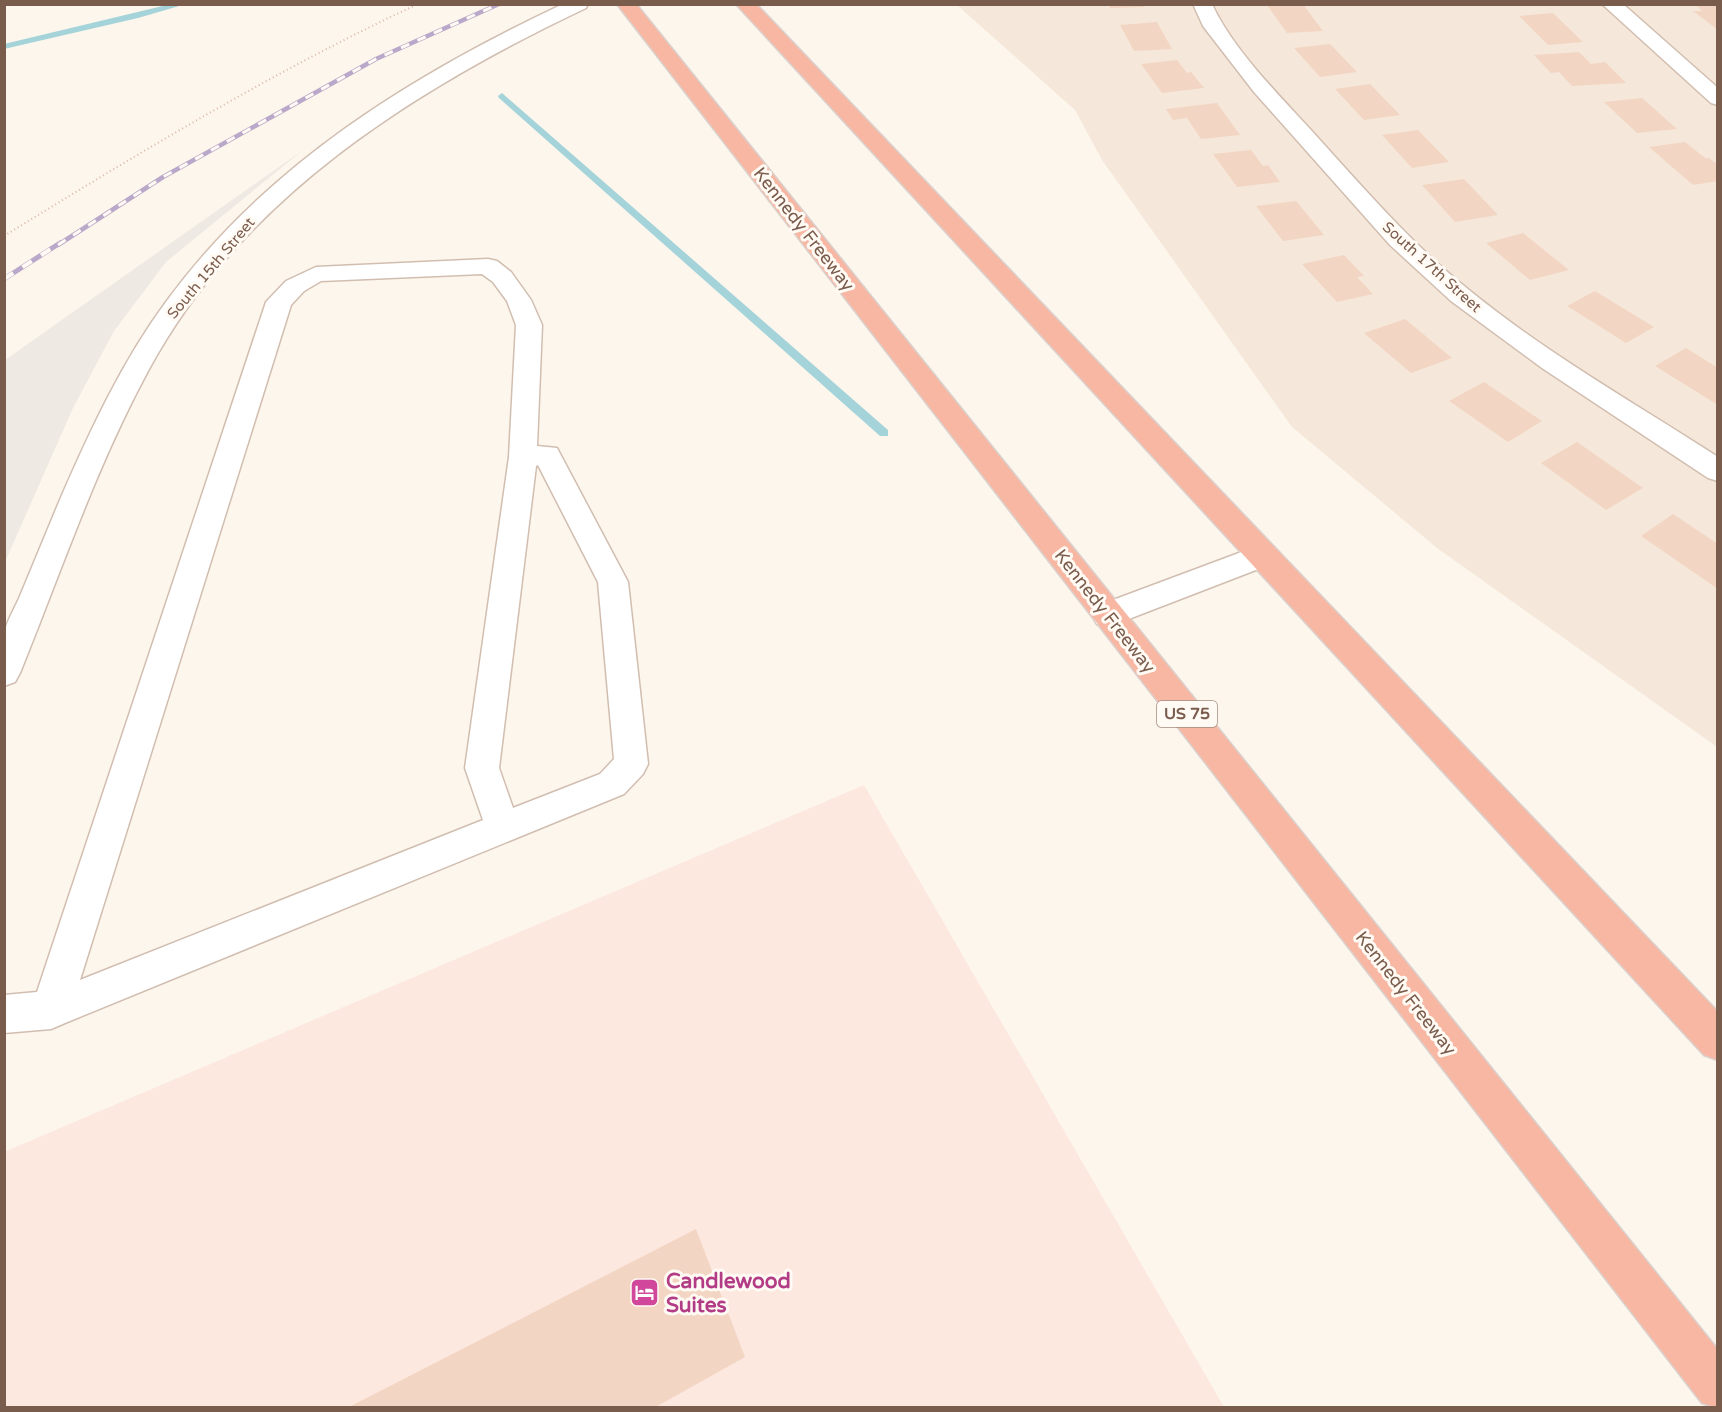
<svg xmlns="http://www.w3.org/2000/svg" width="1722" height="1412" font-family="'Varela Round',sans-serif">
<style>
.residential{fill:#f5e8da}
.commercial{fill:#fde8e0}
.industrial{fill:#efe9e4}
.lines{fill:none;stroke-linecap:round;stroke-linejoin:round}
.stream{fill:#a5d3da;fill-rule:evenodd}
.building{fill:#f3d5c3}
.minor-casing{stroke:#d1beb0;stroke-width:3}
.highway-casing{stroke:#dad1cd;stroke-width:3}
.path{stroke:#d9b8a5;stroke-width:2;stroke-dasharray:1 3;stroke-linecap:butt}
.minor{fill:#fff;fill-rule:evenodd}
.highway{fill:#f7b7a3;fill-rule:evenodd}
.rail-far1-casing{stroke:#b9a8c9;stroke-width:4.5}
.rail-casing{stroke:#b9a8c9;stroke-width:5}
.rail-far1{stroke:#fffaf3;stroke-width:3;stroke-dasharray:9;stroke-linecap:butt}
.rail{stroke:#fffaf3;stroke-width:4;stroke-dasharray:11;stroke-linecap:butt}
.labels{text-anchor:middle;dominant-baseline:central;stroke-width:6;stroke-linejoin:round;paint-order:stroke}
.far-street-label{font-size:15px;fill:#7a5c4d;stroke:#fffaf3}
.shield{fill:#fffaf3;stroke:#a28b7f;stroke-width:1.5}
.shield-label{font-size:16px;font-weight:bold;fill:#7a5c4d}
.street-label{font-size:18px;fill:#7a5c4d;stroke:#fffaf3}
.near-hotel-label{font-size:21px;font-weight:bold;fill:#b23c85;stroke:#fffaf3;text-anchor:start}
</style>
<rect width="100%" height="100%" fill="#fdf6ec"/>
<polygon class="residential" points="957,5 1717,5 1717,747 1437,548 1292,427 1102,160 1075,110"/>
<polygon class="commercial" points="864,785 1224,1407 5,1407 4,1152"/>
<polygon class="industrial" points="303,150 166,262 114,331 73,408 5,562 5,360"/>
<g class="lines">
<g class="stream">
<polygon points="171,4 186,4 138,18 4,49 4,44"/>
<polygon points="502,93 888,430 888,436 880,436 499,98 498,96"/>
</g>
</g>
<g class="building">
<polygon points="1109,4 1144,4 1144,7 1110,8"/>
<polygon points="1303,4 1323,31 1287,33 1267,5"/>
<polygon points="1695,4 1718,4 1718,30 1693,11 1702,11"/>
<polygon points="1553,13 1583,42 1548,45 1519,16"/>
<polygon points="1157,22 1172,49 1134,51 1120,25"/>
<polygon points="1330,44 1357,72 1320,77 1294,48"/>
<polygon points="1579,52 1591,64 1605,62 1626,83 1572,86 1559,72 1551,73 1534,55"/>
<polygon points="1177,60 1187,73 1191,72 1204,88 1162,93 1141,64"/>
<polygon points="1370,84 1400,115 1364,120 1335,89"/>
<polygon points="1642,98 1677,129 1637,133 1604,102"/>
<polygon points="1217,103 1240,135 1201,139 1187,118 1173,120 1166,109"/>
<polygon points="1418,130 1449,162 1412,168 1382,135"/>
<polygon points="1685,142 1705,158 1709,158 1718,165 1718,181 1693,185 1649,147"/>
<polygon points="1251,150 1263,166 1268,165 1280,182 1237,187 1213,154"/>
<polygon points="1464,179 1498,215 1455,222 1422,185"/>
<polygon points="1296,201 1324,235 1283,241 1256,206"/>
<polygon points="1523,233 1569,270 1530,280 1486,243"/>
<polygon points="1344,255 1364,276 1357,277 1373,294 1337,302 1302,264"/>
<polygon points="1595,291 1654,327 1626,343 1567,306"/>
<polygon points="1405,319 1452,358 1411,373 1364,333"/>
<polygon points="1686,348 1718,368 1718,405 1655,366"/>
<polygon points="1484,382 1542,421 1508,442 1449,401"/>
<polygon points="1577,442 1643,488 1606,510 1541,463"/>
<polygon points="1673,514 1718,544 1718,589 1641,536"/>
<polygon points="696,1229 745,1357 654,1408 347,1408"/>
</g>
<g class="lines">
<defs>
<g id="minor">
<path d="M563,4H588L586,8C413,90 241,198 148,371C96,467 61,572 20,673L15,682L4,686C4,669 2,651 4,635C6,622 15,608 20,596C33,565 46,533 59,502C89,433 121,363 166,302C266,165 412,75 563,4Z"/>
<path d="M1193,4H1212C1232,48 1277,93 1310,129C1361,185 1410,243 1469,290C1546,353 1634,403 1718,457V481L1708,478L1542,368L1451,301L1390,245L1254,92L1203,26Z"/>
<polygon points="1602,4 1623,4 1718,88 1718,105 1711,103"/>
<path d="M488,259L497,261L511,272L531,300L542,325L537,446L557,448L628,582L648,764L643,774L624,794L65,1023L51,1029L4,1033V995L37,992L266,302L286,281L316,267ZM482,274L493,282L507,301L516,325L509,457L465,768L483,820L80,980L291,305L304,291L321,281ZM538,465L598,582L614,759L600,774L513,808L499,768L536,466Z"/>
<polygon points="1263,544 1274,547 1278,555 1274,563 1108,627 1097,624 1092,615 1097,606"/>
</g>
<g id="highway">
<polygon points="617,4 636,4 1718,1350 1718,1408 1702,1403"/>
<polygon points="736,4 756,4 1718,1012 1718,1060 1704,1055"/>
</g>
</defs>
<use href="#minor" class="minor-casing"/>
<use href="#highway" class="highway-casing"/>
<path class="path" d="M4,236C139,153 274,71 418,4"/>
<use href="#minor" class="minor"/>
<use href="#highway" class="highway"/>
<defs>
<polyline id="rail-far1" points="58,245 163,177 376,59 499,4"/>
<polyline id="rail" points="4,279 60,243"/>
</defs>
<use href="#rail-far1" class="rail-far1-casing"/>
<use href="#rail" class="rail-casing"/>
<use href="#rail-far1" class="rail-far1"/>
<use href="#rail" class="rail"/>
</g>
<defs>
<symbol id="hotel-square" viewBox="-11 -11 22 22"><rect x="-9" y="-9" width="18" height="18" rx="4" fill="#d1479c" stroke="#fffaf3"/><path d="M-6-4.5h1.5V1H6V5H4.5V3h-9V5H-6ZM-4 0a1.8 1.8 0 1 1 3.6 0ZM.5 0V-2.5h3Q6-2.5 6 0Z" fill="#fff"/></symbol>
</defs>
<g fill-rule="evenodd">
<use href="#hotel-square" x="628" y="1276" width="33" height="33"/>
</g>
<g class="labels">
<g class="far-street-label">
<text transform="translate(1432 267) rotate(42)">South 17th Street</text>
<text transform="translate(211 268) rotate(-50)">South 15th Street</text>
</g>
<rect class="shield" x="1157" y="701" width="60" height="26" rx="4.5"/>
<g class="shield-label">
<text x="1187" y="714">US 75</text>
</g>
<g class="street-label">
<text transform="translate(804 229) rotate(52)">Kennedy Freeway</text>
<text transform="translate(1105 611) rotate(52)">Kennedy Freeway</text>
<text transform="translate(1406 993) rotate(52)">Kennedy Freeway</text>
</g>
<g class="near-hotel-label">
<text x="666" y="1281">Candlewood<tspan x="666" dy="24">Suites</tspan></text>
</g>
</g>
<rect width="1722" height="1412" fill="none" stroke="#7a5c4d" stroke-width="12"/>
</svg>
